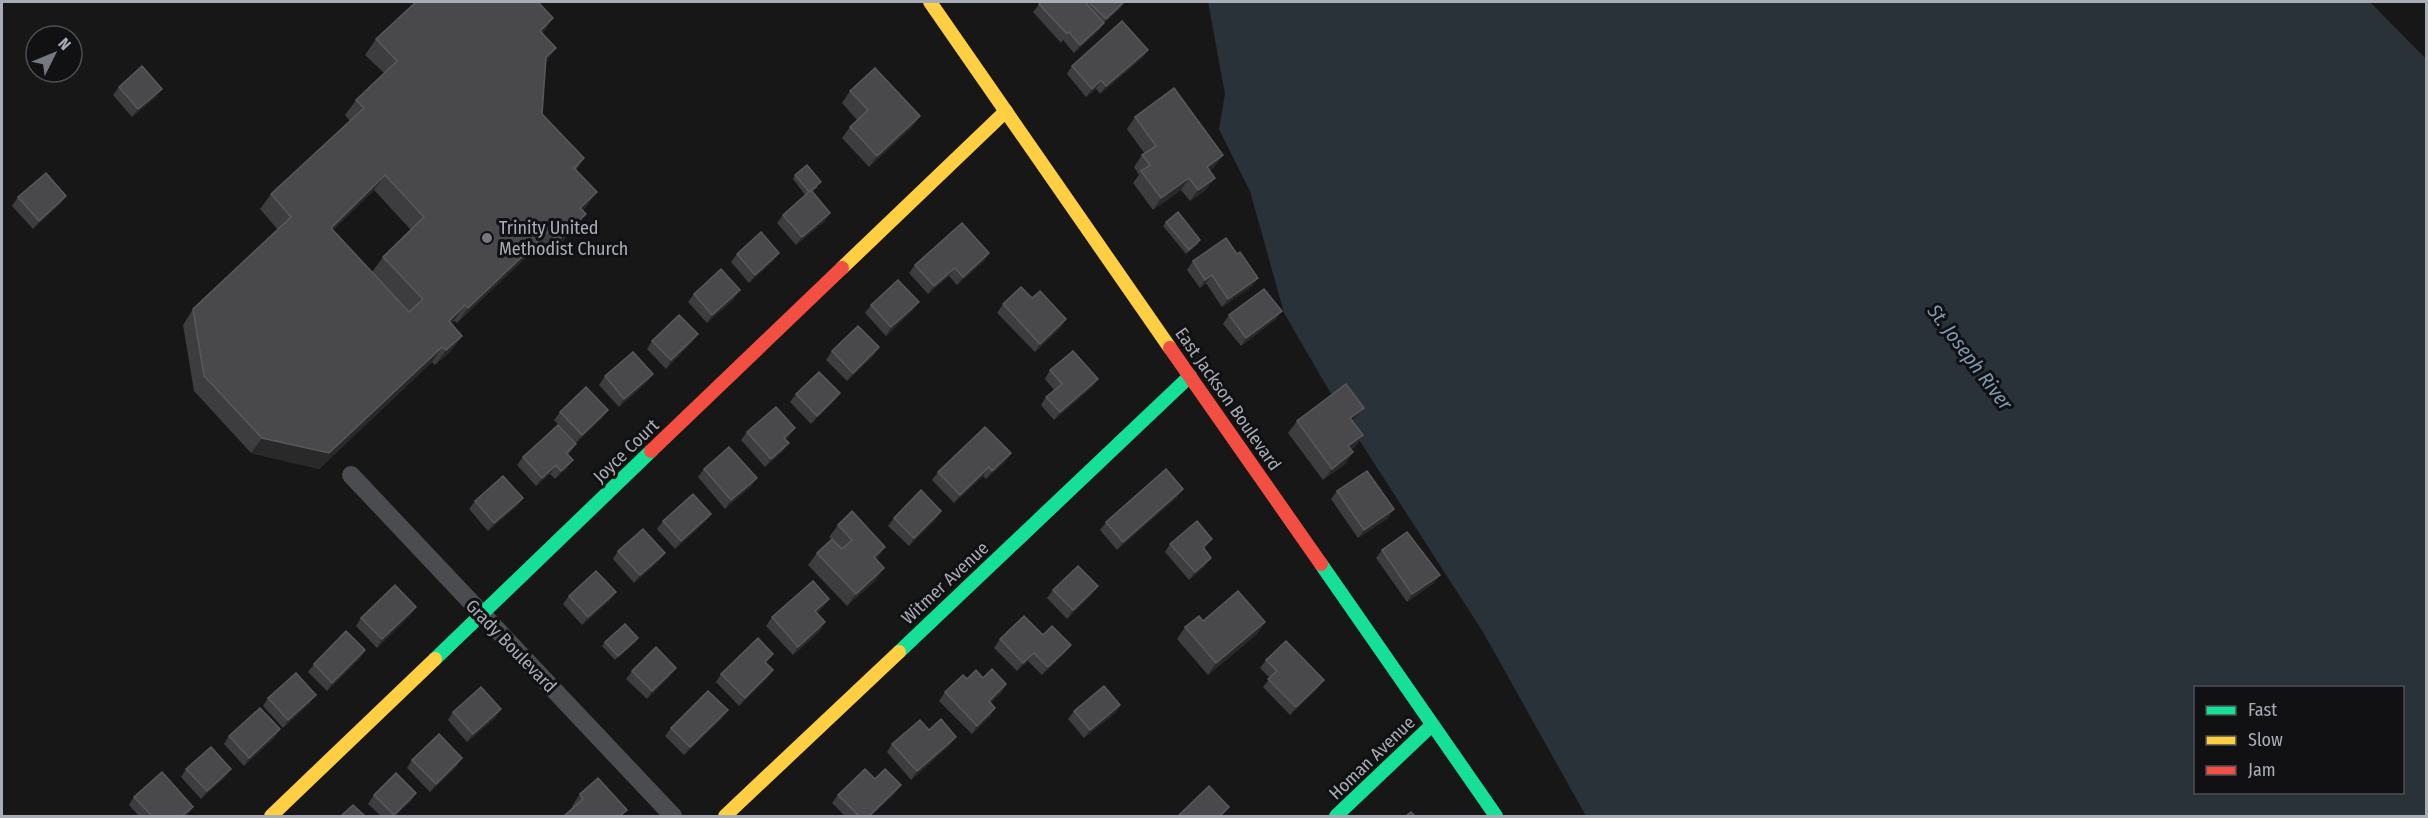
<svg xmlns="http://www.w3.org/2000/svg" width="2428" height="818" font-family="'Fira Sans Condensed',sans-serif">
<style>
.water{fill:#2a3239;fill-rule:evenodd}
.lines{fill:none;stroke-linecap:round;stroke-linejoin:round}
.street{stroke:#4b4c50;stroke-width:18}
.fast{stroke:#16e098;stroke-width:14}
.slow{stroke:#ffcf43;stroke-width:14}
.jam{stroke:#f24e42;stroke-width:14}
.wall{fill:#3d3d3f;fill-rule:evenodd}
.shaded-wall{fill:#29292a}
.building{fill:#49494c;stroke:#58595d;stroke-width:1.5;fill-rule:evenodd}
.poi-dot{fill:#757880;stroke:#111113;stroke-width:2}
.labels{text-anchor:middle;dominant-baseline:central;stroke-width:6;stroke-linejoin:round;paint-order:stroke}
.poi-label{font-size:18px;fill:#a8adb8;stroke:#111113;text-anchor:start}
.street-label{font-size:18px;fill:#a8adb8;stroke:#111113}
.water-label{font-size:20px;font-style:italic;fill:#7f9bb3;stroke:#111113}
</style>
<rect width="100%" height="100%" fill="#171717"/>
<path class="water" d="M1208,2H2370L2426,59V816H1586L1483,632L1345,418L1284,313L1250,191L1219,129L1225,94ZM2196,688H2402V792H2196Z"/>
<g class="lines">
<polyline class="street" points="351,475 673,816"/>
<g class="fast">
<polyline points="1321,564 1496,816"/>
<polyline points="899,652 1190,376"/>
<polyline points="435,659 651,451"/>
<polyline points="1336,816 1432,725"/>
</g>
<g class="slow">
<polyline points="930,2 1170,348"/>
<polyline points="842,268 1006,111"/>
<polyline points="271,816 435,659"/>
<polyline points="725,816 899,652"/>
</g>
<g class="jam">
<polyline points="1170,348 1321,564"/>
<polyline points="651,451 842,268"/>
</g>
</g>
<g class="wall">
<polygon points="1041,2 1124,2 1120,8 1103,24 1098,31 1074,53 1063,40 1061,43 1033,12"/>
<path d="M542,33L556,48L545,63L542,114L584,158L576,170L586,207L582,211L575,229L548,255L538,246L457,323L454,321L451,324L462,336L451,351L435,365L432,362L319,469L251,453L194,391L183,325L193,309L278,230L260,209L271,194L350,121L345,115L356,100L384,73L365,55L376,39ZM374,190L411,230L383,257L372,272L333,230Z"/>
<polygon points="1148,50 1142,58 1100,94 1096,89 1086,97 1067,74 1072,66"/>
<polygon points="119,87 156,97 132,117 113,95"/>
<polygon points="850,91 920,116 911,128 869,167 842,138 850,127 857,120 842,103"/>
<polygon points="1135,117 1223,155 1214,167 1209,170 1206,190 1190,201 1181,190 1153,210 1133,183 1139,175 1134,167 1142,155 1145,154 1127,129"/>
<polygon points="795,175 818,187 812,192 825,221 796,245 777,223 783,215 805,195 793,179"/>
<polygon points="66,196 60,204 33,229 12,206 18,197"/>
<polygon points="1166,222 1198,244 1186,254 1163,226"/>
<polygon points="779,253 773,261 749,283 731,262 737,254"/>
<polygon points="989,253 984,261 957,285 949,276 928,294 909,273 915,265"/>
<polygon points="1237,254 1258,278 1252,286 1222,307 1206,283 1200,288 1187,270 1193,261"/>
<polygon points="694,294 734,299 707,323 688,302"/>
<polygon points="1032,298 1066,319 1061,327 1035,352 997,313 1003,304"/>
<polygon points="871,305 913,310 886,336 865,313"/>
<polygon points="1229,315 1276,319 1241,346 1223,324"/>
<polygon points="652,341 692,342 666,369 647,349"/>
<polygon points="879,347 873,356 847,381 826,360 832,351"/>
<polygon points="1050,370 1098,379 1092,387 1054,420 1041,405 1046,397 1054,390 1045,379"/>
<polygon points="653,374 647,382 619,407 599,385 605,376"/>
<polygon points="840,393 834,401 811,424 790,402 796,394"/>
<polygon points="1364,408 1355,419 1353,421 1363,435 1355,447 1351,449 1353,452 1345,464 1323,480 1288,433 1297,421"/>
<polygon points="560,412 602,418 576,443 554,420"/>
<polygon points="747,432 789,436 785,440 783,451 765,467 741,440"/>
<polygon points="576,444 568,455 567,468 555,479 550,474 536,486 517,465 523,457"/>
<polygon points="1011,453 1005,462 986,479 983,476 954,503 932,480 938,472"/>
<polygon points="704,469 757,478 751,486 725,509 698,477"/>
<polygon points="1183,489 1177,497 1117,550 1100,530 1106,522"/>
<polygon points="1337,491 1388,518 1358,538 1331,499"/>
<polygon points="523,498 517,506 488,531 469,509 475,501"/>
<polygon points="941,511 936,519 909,546 888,526 894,518"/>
<polygon points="711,514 705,522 675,549 657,529 663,521"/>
<polygon points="838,525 876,559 876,580 847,606 808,565 817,553 832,539 829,537"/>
<polygon points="1170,544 1206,547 1204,549 1205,566 1189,580 1165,552"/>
<polygon points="1382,550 1434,583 1407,602 1376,558"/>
<polygon points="618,551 659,561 634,583 613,559"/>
<polygon points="1053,590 1092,594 1067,619 1047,598"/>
<polygon points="616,592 610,600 582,625 563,604 569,596"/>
<polygon points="829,599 823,607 817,613 820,631 793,655 766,626 772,617"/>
<polygon points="416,607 410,615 377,648 356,626 361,618"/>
<polygon points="1203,621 1265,622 1257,634 1208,675 1177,639 1185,627"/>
<polygon points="1043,635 1071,645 1065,653 1042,675 1028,661 1017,671 994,648 1000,639"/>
<polygon points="605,642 636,642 615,660 602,646"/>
<polygon points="365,650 360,658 327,691 308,672 314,664"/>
<polygon points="1266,660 1318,688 1290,715 1263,687 1270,678 1260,668"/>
<polygon points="766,663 773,670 767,678 739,706 716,682 721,674"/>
<polygon points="632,671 670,676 647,699 626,679"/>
<polygon points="983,678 1006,684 1001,693 990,703 995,708 990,716 972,734 939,701 945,692 967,679"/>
<polygon points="268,698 310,703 283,728 263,706"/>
<polygon points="1120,705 1115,713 1084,738 1068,719 1074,711"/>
<polygon points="501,709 495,718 467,742 448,720 453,712"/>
<polygon points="722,718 684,755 665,736 671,728"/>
<polygon points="280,729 274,738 244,766 224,744 229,736"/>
<polygon points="929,730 950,745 911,780 887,752 892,744"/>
<polygon points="412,760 457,766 430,792 407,768"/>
<polygon points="186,769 225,777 201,799 181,777"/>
<polygon points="875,779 895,793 871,816 845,816 832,803 838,795"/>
<polygon points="416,793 411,801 395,816 381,816 368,804 374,795"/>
<polygon points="580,794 622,816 573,808 572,806"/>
<polygon points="134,797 193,807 186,816 139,816 129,805"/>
</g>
<g class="shaded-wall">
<polygon points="1124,2 1120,8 1103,24 1098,31 1074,53 1080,45 1101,26 1106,19"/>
<polygon points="553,18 543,33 529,46 540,31"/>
<polygon points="556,48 545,63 546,57"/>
<polygon points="1148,50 1142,58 1100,94 1106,86"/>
<polygon points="1101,80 1096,89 1086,97 1092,89"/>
<polygon points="162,89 156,97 132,117 138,109"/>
<polygon points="920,116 911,128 869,167 877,156"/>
<polygon points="1223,155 1214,167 1198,179 1207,167"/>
<polygon points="385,175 374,190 320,243 331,228"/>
<polygon points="1189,178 1181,190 1153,210 1161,198"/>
<polygon points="1215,178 1206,190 1190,201 1198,190"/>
<polygon points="597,192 586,207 569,223 580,208"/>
<polygon points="66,196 60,204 33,229 39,221"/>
<polygon points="830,213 825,221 796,245 802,237"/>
<polygon points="586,214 575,229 548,255 558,240"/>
<polygon points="549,231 538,246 457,323 468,308"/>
<polygon points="1200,240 1198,244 1186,254 1189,250"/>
<polygon points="779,253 773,261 749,283 755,275"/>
<polygon points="989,253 984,261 957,285 963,277"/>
<polygon points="955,268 949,276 928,294 934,286"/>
<polygon points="1212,275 1206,283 1200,288 1205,280"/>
<polygon points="1258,278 1252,286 1222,307 1228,299"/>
<polygon points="740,290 734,299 707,323 712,315"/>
<polygon points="919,302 913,310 886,336 891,327"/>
<polygon points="465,305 454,321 438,337 449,321"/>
<polygon points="1282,311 1276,319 1241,346 1246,338"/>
<polygon points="1066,319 1061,327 1035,352 1040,344"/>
<polygon points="698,334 692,342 666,369 671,360"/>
<polygon points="462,336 451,351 435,365 446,350"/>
<polygon points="442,347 432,362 319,469 251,453 262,438"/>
<polygon points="879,347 873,356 847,381 853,373"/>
<polygon points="653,374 647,382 619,407 624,399"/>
<polygon points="1098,379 1092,387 1054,420 1060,412"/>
<polygon points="840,393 834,401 811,424 817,416"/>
<polygon points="1364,408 1355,419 1342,429 1350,418"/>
<polygon points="608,410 602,418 576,443 582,435"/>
<polygon points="795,428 789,436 778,446 784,438"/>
<polygon points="1363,435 1355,447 1340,458 1348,446"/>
<polygon points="789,443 783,451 765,467 771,459"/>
<polygon points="1353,452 1345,464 1323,480 1332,469"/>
<polygon points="1011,453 1005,462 986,479 992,471"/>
<polygon points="573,460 567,468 555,479 561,471"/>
<polygon points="556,465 550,474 536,486 542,478"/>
<polygon points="989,467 983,476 954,503 960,495"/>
<polygon points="757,478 751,486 725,509 731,500"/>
<polygon points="1183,489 1177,497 1117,550 1123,542"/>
<polygon points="523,498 517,506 488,531 494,523"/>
<polygon points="1394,509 1388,518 1358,538 1364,530"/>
<polygon points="941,511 936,519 909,546 914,538"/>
<polygon points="711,514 705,522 675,549 681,541"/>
<polygon points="1212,539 1206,547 1197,555 1203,547"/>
<polygon points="885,547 877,559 866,569 874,557"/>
<polygon points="665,553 659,561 634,583 640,575"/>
<polygon points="1211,558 1205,566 1189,580 1195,572"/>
<polygon points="884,568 876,580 847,606 856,594"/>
<polygon points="1440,575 1434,583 1407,602 1412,594"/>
<polygon points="1098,586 1092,594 1067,619 1073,610"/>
<polygon points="616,592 610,600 582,625 588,617"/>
<polygon points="829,599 823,607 809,619 815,611"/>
<polygon points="416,607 410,615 377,648 382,639"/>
<polygon points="825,622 820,631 793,655 798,647"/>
<polygon points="1265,622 1257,634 1208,675 1216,663"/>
<polygon points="638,638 636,642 615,660 618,656"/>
<polygon points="1071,645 1065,653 1042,675 1048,667"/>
<polygon points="365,650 360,658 327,691 332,683"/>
<polygon points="1034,653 1028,661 1017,671 1023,663"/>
<polygon points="676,668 670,676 647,699 652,691"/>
<polygon points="773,670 767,678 739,706 745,698"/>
<polygon points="1324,680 1318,688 1290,715 1296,707"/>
<polygon points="1006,684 1001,693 983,710 989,701"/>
<polygon points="316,695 310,703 283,728 288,720"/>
<polygon points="1120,705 1115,713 1084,738 1090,730"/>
<polygon points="995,708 990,716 972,734 977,726"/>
<polygon points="501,709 495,718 467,742 473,734"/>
<polygon points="728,710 722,718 684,755 690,747"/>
<polygon points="280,729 274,738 244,766 249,758"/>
<polygon points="956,737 950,745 911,780 917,771"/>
<polygon points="462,758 457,766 430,792 436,784"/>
<polygon points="231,769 225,777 201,799 207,791"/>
<polygon points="901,785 895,793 871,816 869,816"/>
<polygon points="416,793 411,801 395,816 393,816"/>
<polygon points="193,807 187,815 186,816 182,816"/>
</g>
<g class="building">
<path d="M416,2H538L553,18L540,31L556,48L546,57L542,114L584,158L574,168L597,192L580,208L586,214L558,240L549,231L468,308L465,305L449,321L462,336L446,350L442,347L329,453L262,438L204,376L193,309L291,217L271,194L364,108L356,100L397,61L376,39ZM385,175L424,217L383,257L423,299L409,312L331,228Z"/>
<polygon points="1041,2 1085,2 1104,23 1080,45 1069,32 1067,34 1039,4"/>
<polygon points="1089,2 1124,2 1106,19"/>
<polygon points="1122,21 1148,50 1106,86 1101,80 1092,89 1072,66"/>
<polygon points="142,66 162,89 138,109 119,87"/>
<polygon points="875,68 920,116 877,156 850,127 868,110 850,91"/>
<polygon points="1174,88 1223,155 1207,167 1215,178 1198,190 1189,178 1161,198 1141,171 1150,165 1142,155 1156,146 1135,117"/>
<polygon points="807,165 821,182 809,192 795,175"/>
<polygon points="46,173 66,196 39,221 18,197"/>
<polygon points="811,190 830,213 802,237 783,215"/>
<polygon points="1178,212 1200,240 1189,250 1166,222"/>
<polygon points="962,223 989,253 963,277 955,268 934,286 915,265"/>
<polygon points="761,232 779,253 755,275 737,254"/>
<polygon points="1226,238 1237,254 1240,252 1258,278 1228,299 1212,275 1205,280 1193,261"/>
<polygon points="721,269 740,290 712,315 694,294"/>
<polygon points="898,280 919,302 891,327 871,305"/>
<polygon points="1021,287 1032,298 1040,291 1066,319 1040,344 1003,304"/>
<polygon points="1264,289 1282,311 1246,338 1229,315"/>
<polygon points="679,315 698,334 671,360 652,341"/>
<polygon points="858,326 879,347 853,373 832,351"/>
<polygon points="1073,351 1098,379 1060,412 1046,397 1062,384 1050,370"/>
<polygon points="633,352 653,374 624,399 605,376"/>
<polygon points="819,372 840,393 817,416 796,394"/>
<polygon points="1346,384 1364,408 1350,418 1363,435 1348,446 1353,452 1332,469 1297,421"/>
<polygon points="586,387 608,410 582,435 560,412"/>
<polygon points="776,407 795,428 784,438 789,443 771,459 747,432"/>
<polygon points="558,425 576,444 566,453 573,460 561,471 556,465 542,478 523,457"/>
<polygon points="985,427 1011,453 992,471 989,467 960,495 938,472"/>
<polygon points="729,447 757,478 731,500 704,469"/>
<polygon points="1166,469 1183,489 1123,542 1106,522"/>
<polygon points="1367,471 1394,509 1364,530 1337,491"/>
<polygon points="503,476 523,498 494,523 475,501"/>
<polygon points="921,490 941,511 914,538 894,518"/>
<polygon points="693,494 711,514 681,541 663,521"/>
<polygon points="852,511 885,547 874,557 884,568 856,594 817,553 832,539 842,549 852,540 838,525"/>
<polygon points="1197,521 1212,539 1203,547 1211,558 1195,572 1170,544"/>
<polygon points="643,529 665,553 640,575 618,551"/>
<polygon points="1407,532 1440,575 1412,594 1382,550"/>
<polygon points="1078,566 1098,586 1073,610 1053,590"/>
<polygon points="596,571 616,592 588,617 569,596"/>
<polygon points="813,581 829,599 815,611 825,622 798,647 772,617"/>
<polygon points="395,585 416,607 382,639 361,618"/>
<polygon points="1238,591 1265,622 1216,663 1185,627 1199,616 1203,621"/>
<polygon points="1024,616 1043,635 1052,626 1071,645 1048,667 1034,653 1023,663 1000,639"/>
<polygon points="625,624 638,638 618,656 605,642"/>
<polygon points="346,631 365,650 332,683 314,664"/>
<polygon points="758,638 773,654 765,662 773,670 745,698 721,674"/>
<polygon points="1286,641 1324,680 1296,707 1268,679 1277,671 1266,660"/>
<polygon points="656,647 676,668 652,691 632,671"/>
<polygon points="992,669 1006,684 989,701 995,708 977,726 945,692 963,675 967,679 976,670 983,678"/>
<polygon points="296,673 316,695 288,720 268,698"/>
<polygon points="1104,686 1120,705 1090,730 1074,711"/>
<polygon points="481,687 501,709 473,734 453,712"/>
<polygon points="708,691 728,710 690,747 671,728"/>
<polygon points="260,708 280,729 249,758 229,736"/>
<polygon points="941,719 956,737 917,771 892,744 920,720 929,730"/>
<polygon points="439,734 462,758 436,784 412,760"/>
<polygon points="211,747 231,769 207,791 186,769"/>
<polygon points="865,769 875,779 885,769 901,785 869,816 859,816 838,795"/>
<polygon points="162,772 193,807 182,816 152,816 134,797"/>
<polygon points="396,773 416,793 394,815 374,795"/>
<polygon points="598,778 627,810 620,816 564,816 583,799 580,794"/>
<polygon points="1209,786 1229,807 1220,816 1178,816"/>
<polygon points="353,805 365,816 341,816"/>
<polygon points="1411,812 1415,816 1406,816"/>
</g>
<circle class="poi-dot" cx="487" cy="238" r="6"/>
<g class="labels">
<g class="poi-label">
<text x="499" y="228">Trinity United<tspan x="499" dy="21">Methodist Church</tspan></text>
</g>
<g class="street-label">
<text transform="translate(1228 399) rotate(55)">East Jackson Boulevard</text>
<text transform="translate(626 451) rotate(-44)">Joyce Court</text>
<text transform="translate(945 583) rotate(-43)">Witmer Avenue</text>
<text transform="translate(511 646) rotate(46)">Grady Boulevard</text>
<text transform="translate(1372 758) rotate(-44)">Homan Avenue</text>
</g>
<g class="water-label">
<text transform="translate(1970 357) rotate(53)">St. Joseph River</text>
</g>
</g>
<rect width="2428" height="818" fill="none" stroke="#a8adb8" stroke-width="6"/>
<rect x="2194" y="686" width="210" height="108" fill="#111113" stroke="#4d4f55" stroke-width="1.5"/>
<rect x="2206" y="706" width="30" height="9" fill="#16e098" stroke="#4d4f55" stroke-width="1.5"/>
<text x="2248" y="716" font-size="18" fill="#a8adb8">Fast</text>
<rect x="2206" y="736" width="30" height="9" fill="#ffcf43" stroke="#4d4f55" stroke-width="1.5"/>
<text x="2248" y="746" font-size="18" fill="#a8adb8">Slow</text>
<rect x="2206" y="766" width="30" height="9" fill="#f24e42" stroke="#4d4f55" stroke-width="1.5"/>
<text x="2248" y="776" font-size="18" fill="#a8adb8">Jam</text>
<g transform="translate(54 54) rotate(47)"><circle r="28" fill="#111113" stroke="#4d4f55" stroke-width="1.5"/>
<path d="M0-4.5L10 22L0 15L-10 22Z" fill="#757880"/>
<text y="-9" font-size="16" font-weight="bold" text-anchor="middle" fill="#a8adb8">N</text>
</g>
</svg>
